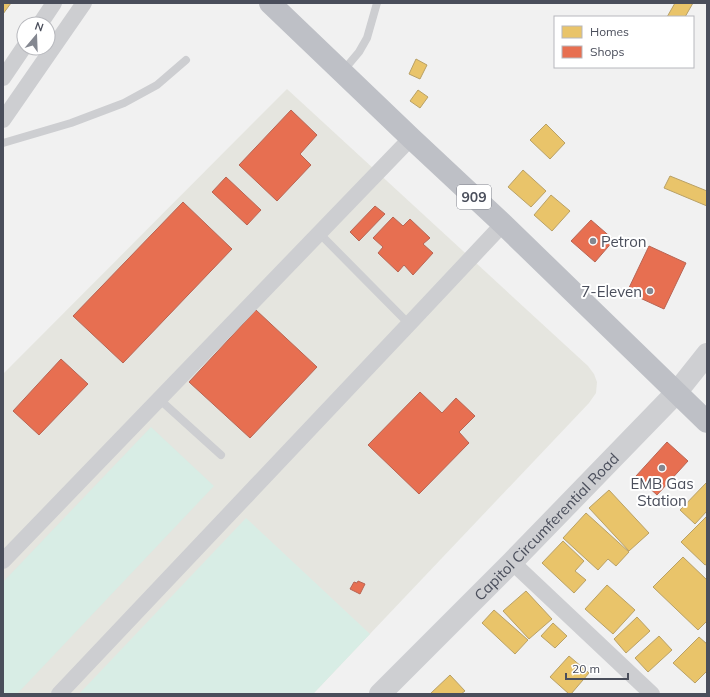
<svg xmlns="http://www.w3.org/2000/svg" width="710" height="697" font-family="Mulish,sans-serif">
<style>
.commercial{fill:#e5e5df}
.green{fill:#d8ede5}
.homes{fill:#e9c46a;stroke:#b9a166}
.shops{fill:#e76f51;stroke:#b86554}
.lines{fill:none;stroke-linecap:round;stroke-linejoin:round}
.lane{stroke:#cdced1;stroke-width:8}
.street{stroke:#cdced1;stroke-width:16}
.secondary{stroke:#cecfd2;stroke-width:22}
.highway{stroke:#bec0c6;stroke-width:22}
.poi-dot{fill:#848790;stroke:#fff;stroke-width:1.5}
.labels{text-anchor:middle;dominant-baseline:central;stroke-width:4;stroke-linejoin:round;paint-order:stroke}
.shield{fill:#fff;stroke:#80838c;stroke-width:1}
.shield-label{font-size:14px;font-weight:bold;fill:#4a4e5b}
.poi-label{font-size:15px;fill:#4a4e5b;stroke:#fff;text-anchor:start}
.street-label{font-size:15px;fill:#4a4e5b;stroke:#fff}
</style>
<rect width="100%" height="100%" fill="#f1f1f1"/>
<polygon class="commercial" points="287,89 588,366 594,374 597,382 596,393 589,403 313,694 3,694 3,374"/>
<g class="green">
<polygon points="151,427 214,486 17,694 3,694 3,582"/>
<polygon points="246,518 370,634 313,694 79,694"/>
</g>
<g class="homes">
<polygon points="3,3 11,3 3,14"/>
<polygon points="675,3 693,3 685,17 667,17"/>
<polygon points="416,59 427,65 420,79 409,74"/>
<polygon points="418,90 428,97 420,108 410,101"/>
<polygon points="546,124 565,143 550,159 530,140"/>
<polygon points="523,170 546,191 531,207 508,187"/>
<polygon points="670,176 707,191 707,206 664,188"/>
<polygon points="551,195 570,211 552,231 534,215"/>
<polygon points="707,482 707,511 695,524 680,510"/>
<polygon points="609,490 649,533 629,551 589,508"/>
<polygon points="586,513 629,552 616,566 608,559 598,570 563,538"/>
<polygon points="707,516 707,564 705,565 681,542"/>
<polygon points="563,541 584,561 575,571 586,580 574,593 542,563"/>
<polygon points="683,557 707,580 707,621 698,630 653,587"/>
<polygon points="607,585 635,610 613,634 585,609"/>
<polygon points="526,591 552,619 529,639 503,611"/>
<polygon points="494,610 528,640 515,654 482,623"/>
<polygon points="637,617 650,631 626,653 614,639"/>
<polygon points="553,623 567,636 555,648 541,636"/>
<polygon points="659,636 672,650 648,672 635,658"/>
<polygon points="699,637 707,644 707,671 695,683 673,663"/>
<polygon points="569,656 589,673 571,694 569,694 550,677"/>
<polygon points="450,675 465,691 461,694 430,694"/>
</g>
<g class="shops">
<polygon points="291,110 317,135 300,154 311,165 277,201 239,165"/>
<polygon points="226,177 261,210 247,225 212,192"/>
<polygon points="183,202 232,249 123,363 73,316"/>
<polygon points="375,206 385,214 359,241 350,232"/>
<polygon points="393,217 403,226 410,219 430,238 423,244 433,253 413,275 404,265 398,272 378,253 383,247 373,238"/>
<polygon points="591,220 614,240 595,262 571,241"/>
<polygon points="649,246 686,263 664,309 627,292"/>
<polygon points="256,310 317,367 250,438 189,382"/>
<polygon points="61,359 88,384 39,435 13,411"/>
<polygon points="420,392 442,413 456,398 475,416 459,432 469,443 419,494 368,445"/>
<polygon points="667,442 688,461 657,495 636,476"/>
<polygon points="358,581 365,584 360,594 350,589 354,582 357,583"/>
</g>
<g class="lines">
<g class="lane">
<polyline points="343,71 359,52 367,38 377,3"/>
<polyline points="3,143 71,123 124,103 157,85 186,60"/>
<polyline points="319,233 409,324"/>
<polyline points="159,399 221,455"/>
</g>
<g class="street">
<polyline points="40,24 54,3"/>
<polyline points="3,78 24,47"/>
<polyline points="3,120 84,3"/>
<polyline points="3,561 411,138"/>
<polyline points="512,562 652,694"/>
<polyline points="59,694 409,324 503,224"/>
</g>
<path class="secondary" id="s1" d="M380,694L512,562L676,393L707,354"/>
<polyline class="highway" points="270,3 411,138 503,224 707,422"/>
</g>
<g class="poi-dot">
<circle cx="593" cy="241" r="4"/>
<circle cx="650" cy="291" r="4"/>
<circle cx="662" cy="468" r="4"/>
</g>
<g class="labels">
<rect class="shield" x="457" y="185" width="34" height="24" rx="3"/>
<g class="shield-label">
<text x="474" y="197">909</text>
</g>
<g class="poi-label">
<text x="601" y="241">Petron</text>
<text x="642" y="291" text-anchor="end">7-Eleven</text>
<text x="662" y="483" text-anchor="middle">EMB Gas<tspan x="662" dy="17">Station</tspan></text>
</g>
<g class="street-label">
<text stroke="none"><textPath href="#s1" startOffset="236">Capitol Circumferential Road</textPath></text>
</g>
</g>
<rect width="710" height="697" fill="none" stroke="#4a4e5b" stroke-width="8"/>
<rect x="554" y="16" width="140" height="52" fill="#ffffff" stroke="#b7b8bd"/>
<rect x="562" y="26" width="20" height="12" fill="#e9c46a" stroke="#b7b8bd"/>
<text x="590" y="36" font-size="12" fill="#4a4e5b">Homes</text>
<rect x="562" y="46" width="20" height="12" fill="#e76f51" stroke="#b7b8bd"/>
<text x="590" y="56" font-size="12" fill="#4a4e5b">Shops</text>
<g transform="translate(36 36) rotate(19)"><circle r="19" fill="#ffffff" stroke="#b7b8bd"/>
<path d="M0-3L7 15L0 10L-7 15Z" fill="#848790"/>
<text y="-6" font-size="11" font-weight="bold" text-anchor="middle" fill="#4a4e5b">N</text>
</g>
<path d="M566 673v6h62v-6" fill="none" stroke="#4a4e5b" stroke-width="2"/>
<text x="572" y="673" font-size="12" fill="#4a4e5b" stroke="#ffffff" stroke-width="3" paint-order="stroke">20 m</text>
</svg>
